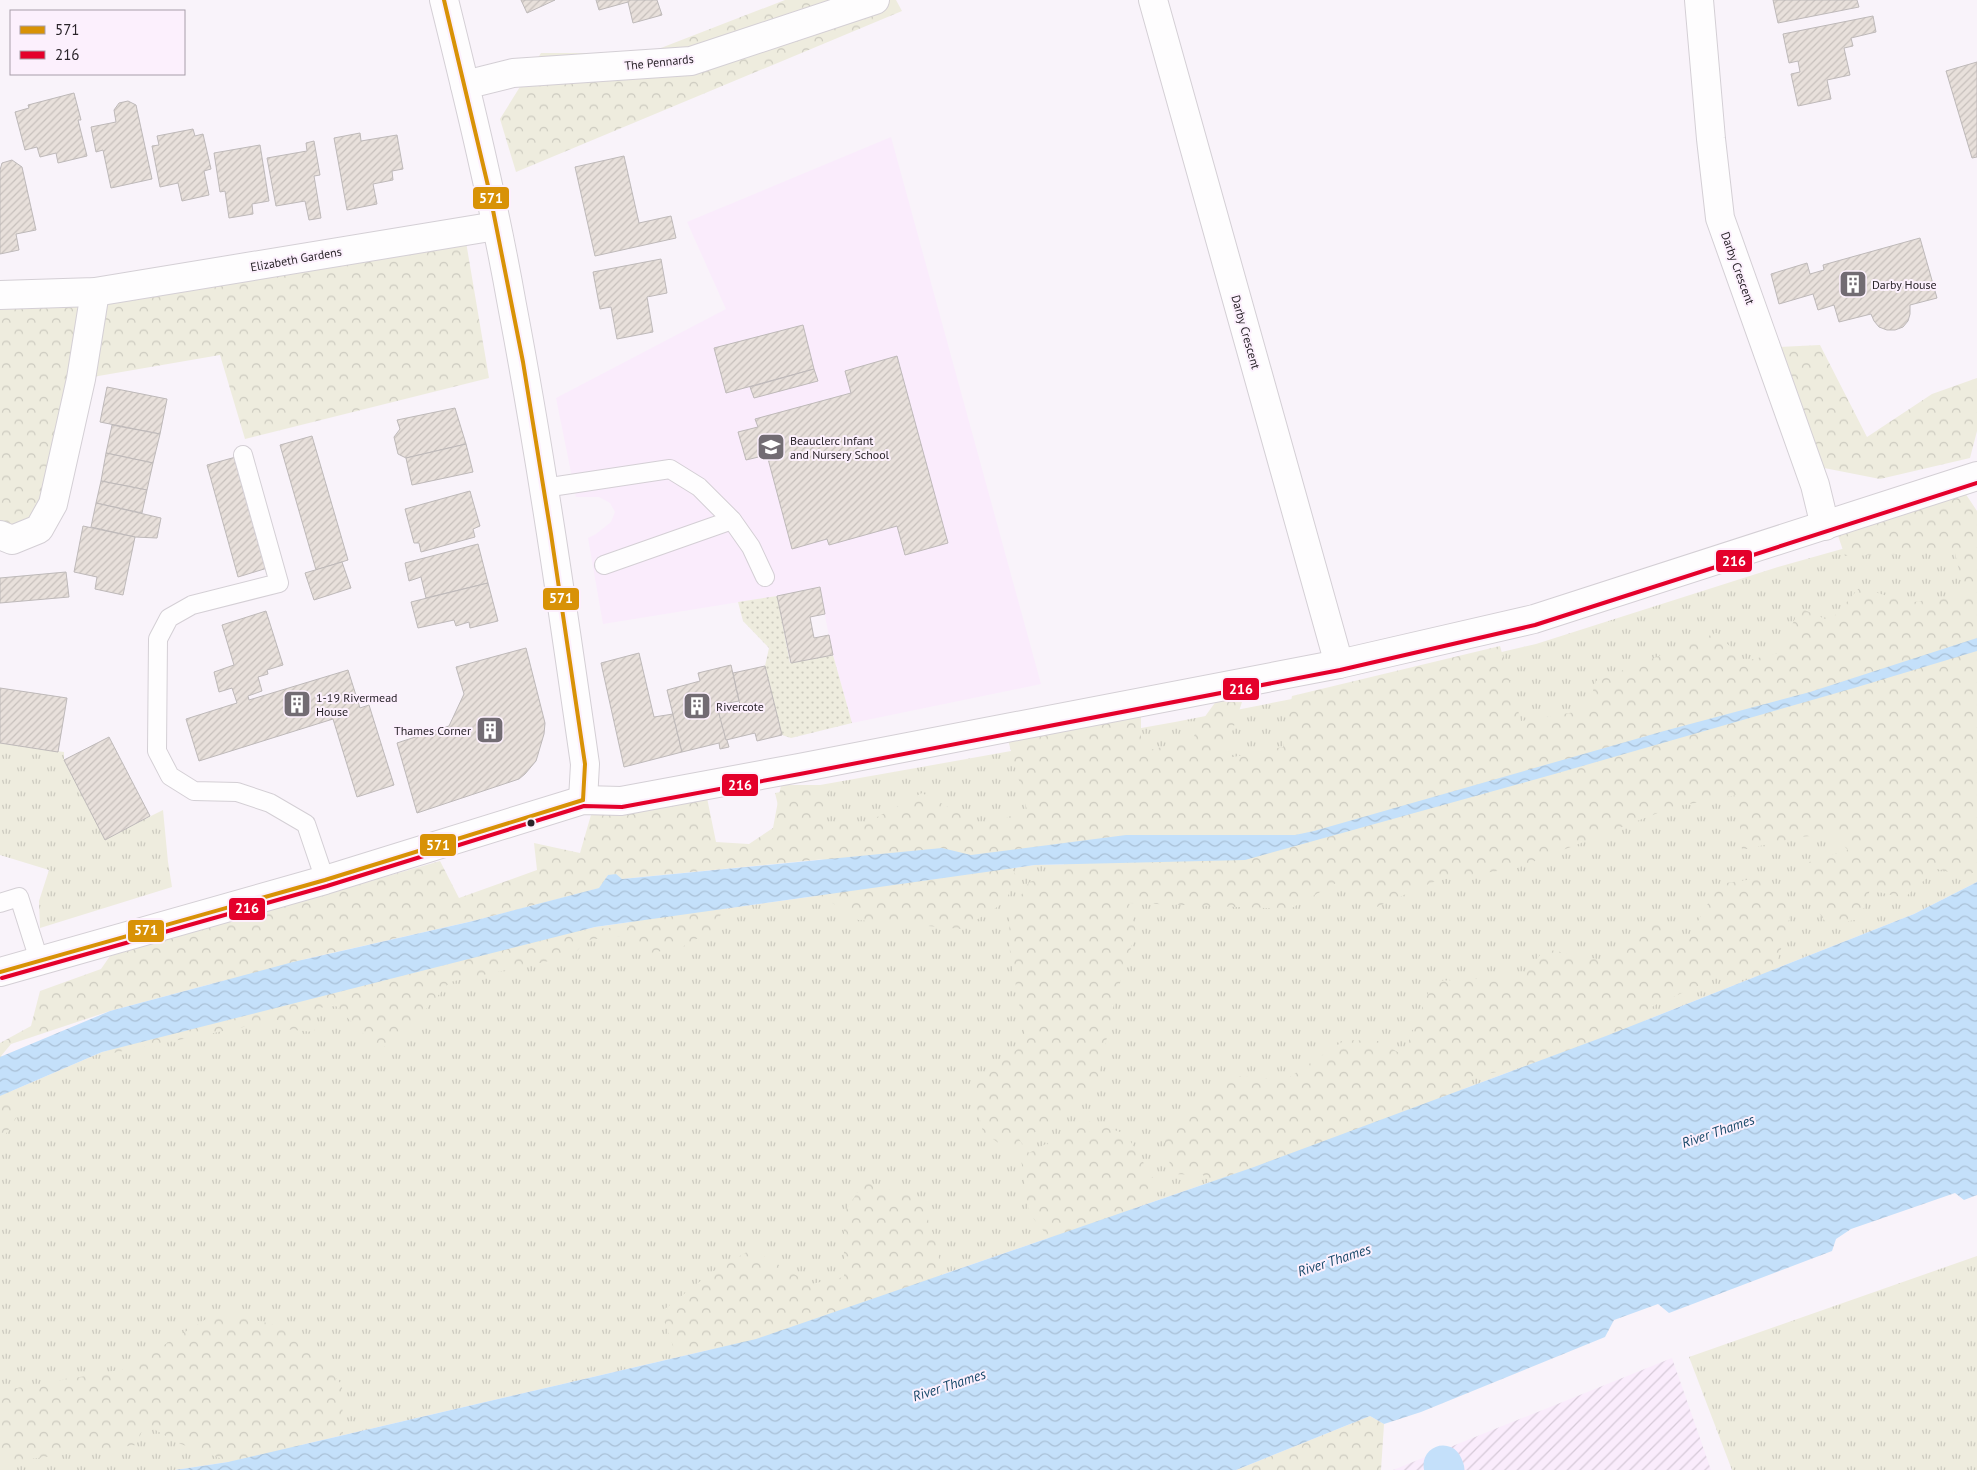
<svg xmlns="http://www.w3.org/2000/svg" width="1977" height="1470" font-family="'PT Sans',sans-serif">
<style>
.industrial{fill:url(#industrial-furrows)}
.built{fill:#faecfc}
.grass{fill:url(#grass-tufts)}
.forest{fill:url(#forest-crowns);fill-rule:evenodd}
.park{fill:url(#park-dots)}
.water{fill:url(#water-waves)}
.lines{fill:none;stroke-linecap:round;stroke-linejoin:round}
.canal{stroke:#c4e0fa;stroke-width:39}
.building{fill:url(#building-hatch);stroke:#beb9b9}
.service-casing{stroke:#d4cfd5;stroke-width:20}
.minor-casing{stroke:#d4cfd5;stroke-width:30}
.tertiary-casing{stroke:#d4cfd5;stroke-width:30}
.service{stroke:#fefdfe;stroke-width:18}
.minor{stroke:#fefdfe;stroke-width:28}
.tertiary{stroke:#fefdfe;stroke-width:28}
.bus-1-casing{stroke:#fcf0fd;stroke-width:8}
.bus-2-casing{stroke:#fcf0fd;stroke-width:8}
.bus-1{stroke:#d89206;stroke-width:4}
.bus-2{stroke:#e4002b;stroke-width:4}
.bus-dot{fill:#2a242a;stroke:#fcf0fd;stroke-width:2}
.labels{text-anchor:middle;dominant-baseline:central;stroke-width:4;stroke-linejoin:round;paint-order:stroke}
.street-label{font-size:12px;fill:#2a242a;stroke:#fcf0fd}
.poi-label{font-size:12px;fill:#2a242a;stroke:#fcf0fd;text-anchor:start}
.water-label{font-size:14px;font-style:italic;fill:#18496a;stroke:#fcf0fd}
.line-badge{stroke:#fcf0fd;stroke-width:2}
.badge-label{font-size:14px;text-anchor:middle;font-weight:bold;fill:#fff}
</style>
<defs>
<pattern id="industrial-furrows" width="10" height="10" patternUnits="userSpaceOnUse" patternTransform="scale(1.25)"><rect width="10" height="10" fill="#faecfc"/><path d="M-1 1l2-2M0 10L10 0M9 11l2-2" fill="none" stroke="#d6cad8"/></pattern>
<pattern id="grass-tufts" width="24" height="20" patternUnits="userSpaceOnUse" patternTransform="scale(1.25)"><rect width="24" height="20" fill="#eeecde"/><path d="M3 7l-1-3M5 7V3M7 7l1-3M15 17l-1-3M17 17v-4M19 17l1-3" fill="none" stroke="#cccabf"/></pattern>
<pattern id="forest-crowns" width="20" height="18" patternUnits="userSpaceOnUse" patternTransform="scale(1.25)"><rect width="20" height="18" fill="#eeecde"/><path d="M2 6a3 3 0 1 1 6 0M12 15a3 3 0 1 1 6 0" fill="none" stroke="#cccabf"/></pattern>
<pattern id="park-dots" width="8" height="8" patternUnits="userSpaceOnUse" patternTransform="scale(1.25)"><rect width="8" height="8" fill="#eeecde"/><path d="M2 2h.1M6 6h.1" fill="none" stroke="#cccabf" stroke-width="1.8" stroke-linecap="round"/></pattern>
<pattern id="water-waves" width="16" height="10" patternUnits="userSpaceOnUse" patternTransform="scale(1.25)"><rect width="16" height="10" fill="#c4e0fa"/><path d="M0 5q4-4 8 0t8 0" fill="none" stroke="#a9c0d6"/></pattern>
<pattern id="building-hatch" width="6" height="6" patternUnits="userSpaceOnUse" patternTransform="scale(1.25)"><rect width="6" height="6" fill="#e8e0db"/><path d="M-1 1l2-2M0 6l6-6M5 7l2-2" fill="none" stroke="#c7c0bc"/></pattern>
</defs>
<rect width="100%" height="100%" fill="#f9f3fa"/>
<polygon class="industrial" points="1672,1358 1711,1470 1393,1470"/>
<polygon class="built" points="891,137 1041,684 852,723 833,655 819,587 777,596 603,624 588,538 596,534 611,522 615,512 610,503 599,497 576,497 556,398 726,309 687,222"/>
<g class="grass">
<polygon points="1977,511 1977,605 1812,665 1089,829 787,842 775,793 1175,722 1353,687 1536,644 1778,567"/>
<polygon points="1977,651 1977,882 1914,914 1606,1036 1254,1167 756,1339 228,1462 175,1470 0,1470 0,1096 102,1052 595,927 1035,865 1245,860"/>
<polygon points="0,743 64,752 64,760 105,839 163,810 168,862 172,887 40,928 39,901 49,870 0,855"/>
<polygon points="1977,1256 1977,1470 1732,1470 1689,1357"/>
</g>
<g class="forest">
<polygon points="785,0 896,0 902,11 516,172 500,119 541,53 648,53"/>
<polygon points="464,230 489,378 245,439 220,355 81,379 39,529 0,535 0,295"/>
<polygon points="1820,345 1867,437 1932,394 1977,378 1977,431 1970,458 1880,479 1819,467 1779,347"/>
<path d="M1963,490L1977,511V871L1965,876L1937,869L1904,898L1870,890L1860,919L1828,925L1796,883L1806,863L1848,850L1833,834L1800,837L1742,850L1737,795L1673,807L1517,868L1438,880L1370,910L1336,883L1290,909L1129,903L1136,932L1115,999L1096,1089L1059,1122L1019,1139L1029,1153L1088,1121L1126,1134L1154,1180L1121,1226L1055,1245L1029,1213L1021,1159L983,1132L972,1086L1026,1042L1010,953L1009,915L1029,882L1065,871L1061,843L1009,864L1017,877L1005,902L962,929L858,920L831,902L804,892L724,905L716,928L682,947L646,954L629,935L587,940L572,956L450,982L405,1033L379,1050L336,1006L317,1008L314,1032L284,1029L278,1020L108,1054L112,1025L226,980L110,1011L11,1044L1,1056L18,1115L0,1143V1043L31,1026L40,991L101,969L110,956L440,861L459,898L537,870L534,843L580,853L593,808L706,793L716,842L749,844L773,828L781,785H832L816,824L866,823L922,793L984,826L1027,810L1007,736L1141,712V752L1192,740L1201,722L1217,700L1242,702L1223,759L1283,747L1292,696L1500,646L1521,721L1587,710L1596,681L1716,633L1745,661L1779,653L1800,608L1830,621L1860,587L1908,603L1964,594L1954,548L1903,554L1845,556L1836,530ZM825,859L631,893L629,927L590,929L301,960L473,921L600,888L608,875L622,879Z"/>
<polygon points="1767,877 1793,905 1773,978 1722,975 1653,1006 1630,1048 1469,1077 1450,1113 1239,1215 1203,1175 1172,1174 1164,1137 1226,1075 1285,1080 1345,1040 1378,1041 1403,1055 1433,981 1522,977 1545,949 1607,961 1651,921 1689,937 1719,884"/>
<polygon points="864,1182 921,1199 936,1243 945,1290 734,1350 674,1349 661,1312 712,1272 752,1249 811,1284 844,1277 844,1213"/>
<polygon points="219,1311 294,1330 342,1385 343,1435 301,1439 305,1465 253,1470 178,1443 145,1424 136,1445 0,1463 0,1391 125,1369"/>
<polygon points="1370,1416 1384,1424 1381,1470 1236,1470"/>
</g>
<polygon class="park" points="777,596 790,663 833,655 852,723 791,738 782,735 765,666 769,648 743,621 738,602"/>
<g class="water">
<polygon points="1977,638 1977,651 1854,688 1551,775 1245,860 1035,865 595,927 102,1052 0,1096 0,1057 110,1011 293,962 473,921 599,888 608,875 616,874 622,879 942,848 971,855 1126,835 1295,835 1314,831 1664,731 1810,692"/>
<polygon points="1977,882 1977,1195 1964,1200 1955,1193 1851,1229 1836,1239 1832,1251 1669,1313 1658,1304 1614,1320 1605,1337 1421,1412 1384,1424 1370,1416 1236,1470 175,1470 228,1462 756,1339 1254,1167 1606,1036 1914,914"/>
</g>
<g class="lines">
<polyline class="canal" points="1443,1465 1445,1470"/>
</g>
<g class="building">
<polygon points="521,0 555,0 527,13"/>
<polygon points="596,0 657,0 662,15 633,23 628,2 599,10"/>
<polygon points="1773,0 1857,0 1859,7 1778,23"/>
<polygon points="1873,16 1876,32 1851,38 1853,46 1844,48 1850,75 1827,80 1831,99 1798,106 1791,74 1800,72 1798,61 1789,63 1783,34"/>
<polygon points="1977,62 1977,157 1972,158 1946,71"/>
<polygon points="74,93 81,120 78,120 87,156 58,163 56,153 40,157 37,147 25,150 15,112 29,108 28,105"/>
<polygon points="128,101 136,105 152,179 111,188 103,150 96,152 91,127 116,122 114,110 119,103"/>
<polygon points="193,129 195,136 203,134 211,169 204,171 209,195 182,201 178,183 160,187 152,146 159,145 157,136"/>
<polygon points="360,133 361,141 397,135 403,169 392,171 393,180 373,184 377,204 347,210 334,138"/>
<polygon points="314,141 320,175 314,176 321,218 309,220 305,201 276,206 267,158 307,151 306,143"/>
<polygon points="260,145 269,201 252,204 253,214 229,218 225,191 220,192 214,153"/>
<polygon points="624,156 639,223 671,216 676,238 595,256 575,167"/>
<polygon points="12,160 22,167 36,230 16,234 19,250 0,254 0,170 2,163"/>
<polygon points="1920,238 1937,298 1910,305 1910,314 1908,321 1903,327 1895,330 1887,330 1879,327 1874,321 1871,314 1839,322 1834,305 1818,310 1813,294 1779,304 1771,274 1807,263 1810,274 1824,270 1823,265"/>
<polygon points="661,259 667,293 647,297 653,332 617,339 611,307 600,309 593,272"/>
<polygon points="803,325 814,369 726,393 714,348"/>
<polygon points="897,356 948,543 905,555 897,526 829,545 827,539 792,549 767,455 746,460 738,432 758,427 755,419 851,393 845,371"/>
<polygon points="814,369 818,381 754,398 750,387"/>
<polygon points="107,387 167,399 160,434 100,422"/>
<polygon points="455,408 466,444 406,458 398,454 394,437 400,429 397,420"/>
<polygon points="112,425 160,434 153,463 106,453"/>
<polygon points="312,436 348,560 316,570 280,445"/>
<polygon points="466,444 473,472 412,485 406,458"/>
<polygon points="106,453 153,463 147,490 101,481"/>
<polygon points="243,455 274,566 238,577 207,465"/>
<polygon points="101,481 147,490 142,513 96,503"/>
<polygon points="470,491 480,526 473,529 475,537 421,552 419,543 414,543 405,509"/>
<polygon points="96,503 161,518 157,538 135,537 91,527"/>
<polygon points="83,526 135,537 123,595 95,589 97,577 74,572"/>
<polygon points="478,544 488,583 426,598 421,577 409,581 405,563"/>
<polygon points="342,562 351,588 314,600 305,573"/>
<polygon points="66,572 69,597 0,603 0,578"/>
<polygon points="488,583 498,621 470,628 469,622 456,626 454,620 418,628 411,602"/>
<polygon points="820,587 825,614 810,617 814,638 829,635 833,655 791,663 777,596"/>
<polygon points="266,611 283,665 267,670 268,674 258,677 262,691 248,696 249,700 348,670 360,708 369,705 394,785 357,797 333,719 199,761 186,719 237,703 232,688 219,692 214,672 234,665 222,625"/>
<polygon points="526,648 545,723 544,734 536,761 525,774 519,779 417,813 397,743 449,726 464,694 456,667"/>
<polygon points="639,653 654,717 673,714 682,752 624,767 601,663"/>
<polygon points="731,665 739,701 723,704 724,708 718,710 729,747 720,749 719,743 682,752 667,690 700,681 698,673"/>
<polygon points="765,666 782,735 757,741 755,733 726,740 718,710 740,705 733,673"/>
<polygon points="0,688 67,698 58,752 0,743"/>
<polygon points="109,737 150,816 105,840 64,760"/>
</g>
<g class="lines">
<defs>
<g id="service">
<polyline points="243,455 279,583 192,605 169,618 158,639 157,751 170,776 194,791 237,792 270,803 306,824 325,880"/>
<polyline points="544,488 670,469 699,487 732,520 751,547 765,577"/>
<polyline points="604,565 732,520"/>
<polyline points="0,903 19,897 39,960"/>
</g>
<g id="minor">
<polyline points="1153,0 1339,664"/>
<polyline points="1699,0 1711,139 1720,218 1815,485 1825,526"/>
<polyline points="465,85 513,73 691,61 875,0"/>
<polyline points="0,295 95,292 496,226"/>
<polyline points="0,535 12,540 39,529 53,504 81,379 95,292"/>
</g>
<g id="tertiary">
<path d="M444,0C469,101 494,203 512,305C541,457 563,611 585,764L583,800"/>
<polyline points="0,972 325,880 583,800 621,801 799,768 1339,664 1534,619 1977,476"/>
</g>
</defs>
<use href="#service" class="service-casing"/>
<use href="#minor" class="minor-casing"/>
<use href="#tertiary" class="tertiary-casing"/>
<use href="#service" class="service"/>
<use href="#minor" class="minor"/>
<use href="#tertiary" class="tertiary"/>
<defs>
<g id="bus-1">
<polyline points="444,0 489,190 523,362 551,534 585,764 583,800"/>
<polyline points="0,972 325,880 583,800"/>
</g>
<polyline id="bus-2" points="2,978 327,886 584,806 622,807 800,774 1340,670 1535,625 1977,483"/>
</defs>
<use href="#bus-1" class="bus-1-casing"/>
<use href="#bus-2" class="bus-2-casing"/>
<use href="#bus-1" class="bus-1"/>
<use href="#bus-2" class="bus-2"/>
</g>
<defs>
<symbol id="building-square" viewBox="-11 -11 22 22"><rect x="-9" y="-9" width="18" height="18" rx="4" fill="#726c73" stroke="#fcf0fd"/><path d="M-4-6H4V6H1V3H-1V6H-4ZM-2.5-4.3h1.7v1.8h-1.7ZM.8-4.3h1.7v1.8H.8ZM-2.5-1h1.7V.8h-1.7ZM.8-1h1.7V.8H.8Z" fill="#fff"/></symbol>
<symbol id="school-square" viewBox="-11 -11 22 22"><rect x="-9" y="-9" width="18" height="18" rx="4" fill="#726c73" stroke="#fcf0fd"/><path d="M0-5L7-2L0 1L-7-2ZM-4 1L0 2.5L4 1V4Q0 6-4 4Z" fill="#fff"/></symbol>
</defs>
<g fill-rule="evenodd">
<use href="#building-square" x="1837" y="268" width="32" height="32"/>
<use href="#school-square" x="755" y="431" width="32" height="32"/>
<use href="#building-square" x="281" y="688" width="32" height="32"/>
<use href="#building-square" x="681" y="690" width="32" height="32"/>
<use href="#building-square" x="474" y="714" width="32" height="32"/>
</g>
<circle class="bus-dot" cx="531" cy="823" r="4.5"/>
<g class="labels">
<g class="street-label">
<text transform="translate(659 62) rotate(-6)">The Pennards</text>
<text transform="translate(296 259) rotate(-10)">Elizabeth Gardens</text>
<text transform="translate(1738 268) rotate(70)">Darby Crescent</text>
<text transform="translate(1246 332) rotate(74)">Darby Crescent</text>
</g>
<g class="poi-label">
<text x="1872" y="284">Darby House</text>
<text x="790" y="440">Beauclerc Infant<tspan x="790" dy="14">and Nursery School</tspan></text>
<text x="316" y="697">1-19 Rivermead<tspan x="316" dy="14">House</tspan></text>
<text x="716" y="706">Rivercote</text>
<text x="471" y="730" text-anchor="end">Thames Corner</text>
</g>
<g class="water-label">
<text transform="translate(1718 1131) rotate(-19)">River Thames</text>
<text transform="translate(1334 1260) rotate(-18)">River Thames</text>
<text transform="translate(949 1385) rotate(-18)">River Thames</text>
</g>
</g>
<g class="line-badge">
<rect x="472" y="186" width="38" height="24" rx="5" fill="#d89206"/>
<rect x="1715" y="549" width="38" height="24" rx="5" fill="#e4002b"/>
<rect x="542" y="587" width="38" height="24" rx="5" fill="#d89206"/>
<rect x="1222" y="677" width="38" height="24" rx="5" fill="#e4002b"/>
<rect x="721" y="773" width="38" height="24" rx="5" fill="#e4002b"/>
<rect x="419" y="833" width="38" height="24" rx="5" fill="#d89206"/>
<rect x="228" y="897" width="38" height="24" rx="5" fill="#e4002b"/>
<rect x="127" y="919" width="38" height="24" rx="5" fill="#d89206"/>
</g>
<g class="badge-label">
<text x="491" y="203">571</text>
<text x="1734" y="566">216</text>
<text x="561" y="603">571</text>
<text x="1241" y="694">216</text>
<text x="740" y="790">216</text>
<text x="438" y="850">571</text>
<text x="247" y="913">216</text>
<text x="146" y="935">571</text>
</g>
<rect x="10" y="10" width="175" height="65" fill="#fcf0fd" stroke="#a89ea9"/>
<rect x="20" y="26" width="25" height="8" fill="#d89206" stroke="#a89ea9"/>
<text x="55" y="35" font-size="15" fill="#2a242a">571</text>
<rect x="20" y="51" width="25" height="8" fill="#e4002b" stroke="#a89ea9"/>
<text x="55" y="60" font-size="15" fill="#2a242a">216</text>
</svg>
